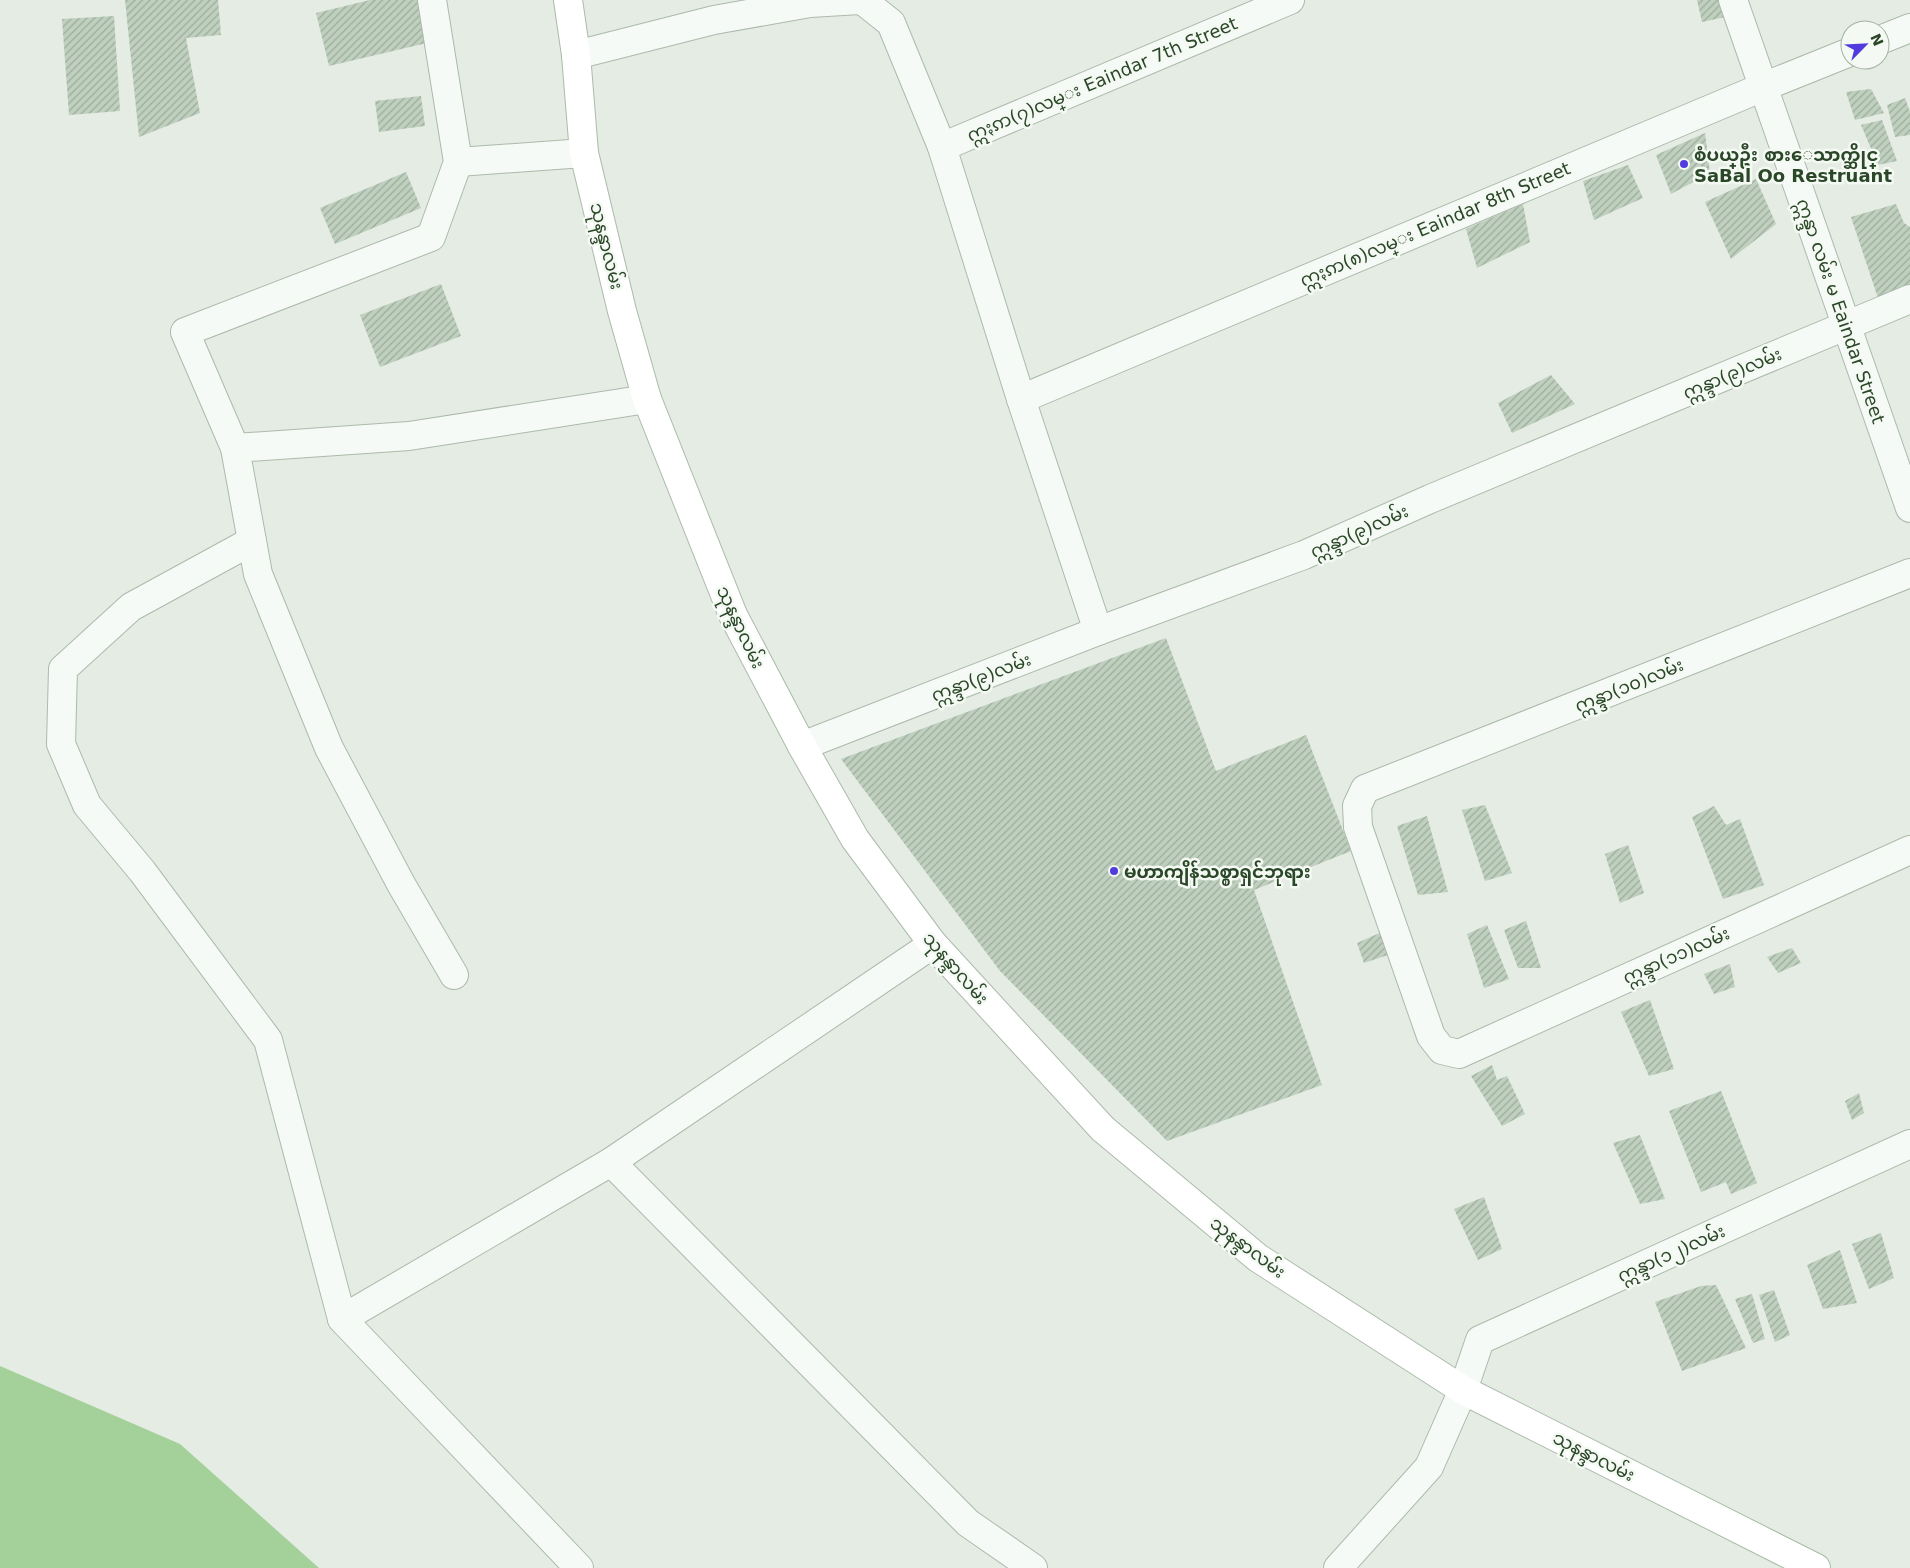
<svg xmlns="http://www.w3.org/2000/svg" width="1910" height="1568" font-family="'DejaVu Sans','Noto Sans Myanmar',sans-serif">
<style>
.water{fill:#a4d09a}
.building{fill:url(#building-hatch)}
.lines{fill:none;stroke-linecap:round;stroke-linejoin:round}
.minor-casing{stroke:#acbaab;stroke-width:30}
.secondary-casing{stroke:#acbaab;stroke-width:30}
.minor{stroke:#f6faf6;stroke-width:28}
.secondary{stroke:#fff;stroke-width:28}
.poi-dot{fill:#523bde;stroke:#f4f9f3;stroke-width:2}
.labels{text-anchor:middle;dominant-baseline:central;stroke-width:5;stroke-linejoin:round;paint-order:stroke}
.street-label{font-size:18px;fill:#2a4728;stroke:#f4f9f3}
.poi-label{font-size:18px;font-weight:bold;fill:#2a4728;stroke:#f4f9f3;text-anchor:start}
</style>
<defs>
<pattern id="building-hatch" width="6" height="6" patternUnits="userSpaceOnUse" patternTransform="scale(1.25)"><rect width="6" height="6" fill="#c0d0bf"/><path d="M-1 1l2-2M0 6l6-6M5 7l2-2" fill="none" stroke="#9cab9b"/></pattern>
</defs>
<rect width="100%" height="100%" fill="#e4ece3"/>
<polygon class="water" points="0,1366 180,1444 319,1568 0,1568"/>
<g class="building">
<polygon points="125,0 218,0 221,35 186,38 200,113 139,137"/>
<polygon points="370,0 417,0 427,43 329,66 316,13"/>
<polygon points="1697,0 1724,0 1730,16 1702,22"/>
<polygon points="114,16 120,111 69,115 62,19"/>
<polygon points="1871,89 1884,113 1855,120 1846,92"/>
<polygon points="421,96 425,126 379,132 375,101"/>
<polygon points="1905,98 1910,112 1910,135 1895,137 1887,105"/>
<polygon points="1882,120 1897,161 1878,165 1861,125"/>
<polygon points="1705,133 1710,173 1671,194 1656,155"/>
<polygon points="1628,165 1643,198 1594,220 1583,181"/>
<polygon points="406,172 421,208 335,244 320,208"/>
<polygon points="1756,179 1776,224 1731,259 1705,202"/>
<polygon points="1523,204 1530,242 1477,268 1466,229"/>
<polygon points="1896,204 1904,223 1910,227 1910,288 1879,301 1851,217"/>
<polygon points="441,284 461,336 380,367 360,315"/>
<polygon points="1551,375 1575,404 1512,433 1498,403"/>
<polygon points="1166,638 1216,771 1306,735 1351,851 1254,890 1322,1085 1167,1141 1000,971 841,759"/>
<polygon points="1485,805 1512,873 1485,881 1462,810"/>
<polygon points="1714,806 1726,825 1740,819 1764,885 1723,899 1692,817"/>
<polygon points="1427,816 1448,892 1418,895 1397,826"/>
<polygon points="1628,845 1644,893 1620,903 1605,854"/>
<polygon points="1526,921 1541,968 1518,968 1504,930"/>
<polygon points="1487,925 1509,979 1484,988 1467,934"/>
<polygon points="1384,931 1391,954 1364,963 1357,943"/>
<polygon points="1792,948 1801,963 1778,973 1767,957"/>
<polygon points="1730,964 1735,987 1714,994 1704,974"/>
<polygon points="1650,1000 1674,1069 1649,1076 1621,1012"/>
<polygon points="1492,1065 1497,1080 1507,1076 1525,1114 1502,1126 1471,1076"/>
<polygon points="1721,1091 1757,1183 1731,1194 1726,1182 1701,1192 1669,1111"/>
<polygon points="1859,1093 1864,1113 1852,1120 1845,1101"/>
<polygon points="1640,1135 1665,1199 1640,1204 1613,1143"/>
<polygon points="1484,1197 1502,1249 1478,1260 1454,1209"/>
<polygon points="1881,1233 1894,1278 1869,1289 1852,1244"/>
<polygon points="1840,1250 1857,1303 1823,1309 1807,1265"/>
<polygon points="1716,1285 1746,1348 1682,1371 1655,1302 1701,1286"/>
<polygon points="1774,1290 1790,1335 1775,1342 1759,1295"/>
<polygon points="1752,1294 1765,1339 1753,1343 1735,1299"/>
</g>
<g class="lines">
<defs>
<g id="minor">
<polyline points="432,0 458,162 431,237 185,332 235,448 258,574 329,748 401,884 454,975"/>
<polyline points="862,0 891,23 942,147 1021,399 1098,631"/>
<polyline points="1733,0 1910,508"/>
<polyline points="1880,40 1910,28"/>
<polyline points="576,55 714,20 810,3 860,0"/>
<polyline points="942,147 1290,0"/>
<polyline points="458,162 584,153"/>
<polyline points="1021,399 1763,87 1850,52"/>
<polyline points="235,448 409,436 647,399"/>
<polyline points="252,541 131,607 63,669 61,744 87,805 142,871 268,1040 342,1319 579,1568"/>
<polyline points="1910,573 1365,789 1357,806 1358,827 1431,1036 1442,1050 1459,1054 1910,850"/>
<polyline points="802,746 1098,631 1304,555 1430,499 1910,299"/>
<polyline points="611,1162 968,1523 1033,1568"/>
<polyline points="342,1319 611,1162 933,944"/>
<polyline points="1338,1568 1429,1467 1463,1390 1480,1340 1910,1144"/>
</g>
<polyline id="secondary" points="568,0 576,55 584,153 622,311 647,399 733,615 802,746 855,839 933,944 1103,1129 1258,1258 1463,1390 1816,1568"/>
</defs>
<use href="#minor" class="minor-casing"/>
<use href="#secondary" class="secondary-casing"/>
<use href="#minor" class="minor"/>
<use href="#secondary" class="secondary"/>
</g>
<g class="poi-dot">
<circle cx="1684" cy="164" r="5"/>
<circle cx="1114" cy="871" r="5"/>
</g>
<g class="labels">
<g class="street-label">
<text transform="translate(1102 79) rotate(-23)">ဣႏၵာ(၇)လမ္း Eaindar 7th Street</text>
<text transform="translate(1435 224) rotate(-23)">ဣႏၵာ(၈)လမ္း Eaindar 8th Street</text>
<text transform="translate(607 246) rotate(76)">သုနန္ဒာလမ်း</text>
<text transform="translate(1841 311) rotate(71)">ဣန္ဒာ လမ်း မ Eaindar Street</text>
<text transform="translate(1732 373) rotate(-23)">ဣန္ဒာ(၉)လမ်း</text>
<text transform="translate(1359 531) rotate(-24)">ဣန္ဒာ(၉)လမ်း</text>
<text transform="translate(741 627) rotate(65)">သုနန္ဒာလမ်း</text>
<text transform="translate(981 677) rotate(-21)">ဣန္ဒာ(၉)လမ်း</text>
<text transform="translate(1629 685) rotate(-22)">ဣန္ဒာ(၁၀)လမ်း</text>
<text transform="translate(1676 955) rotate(-24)">ဣန္ဒာ(၁၁)လမ်း</text>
<text transform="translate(956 968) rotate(49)">သုနန္ဒာလမ်း</text>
<text transform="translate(1248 1247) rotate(37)">သုနန္ဒာလမ်း</text>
<text transform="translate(1671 1253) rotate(-24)">ဣန္ဒာ(၁၂)လမ်း</text>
<text transform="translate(1594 1456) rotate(27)">သုနန္ဒာလမ်း</text>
</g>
<g class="poi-label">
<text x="1694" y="154">စံပယ္ဦး စားေသာက္ဆိုင္<tspan x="1694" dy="21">SaBal Oo Restruant</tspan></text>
<text x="1124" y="871">မဟာကျိန်သစ္စာရှင်ဘုရား</text>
</g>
</g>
<g transform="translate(1865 45) rotate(66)"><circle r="24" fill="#f4f9f3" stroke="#a3b2a2"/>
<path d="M0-4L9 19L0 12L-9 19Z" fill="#523bde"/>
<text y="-8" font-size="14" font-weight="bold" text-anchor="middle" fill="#2a4728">N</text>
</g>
</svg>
